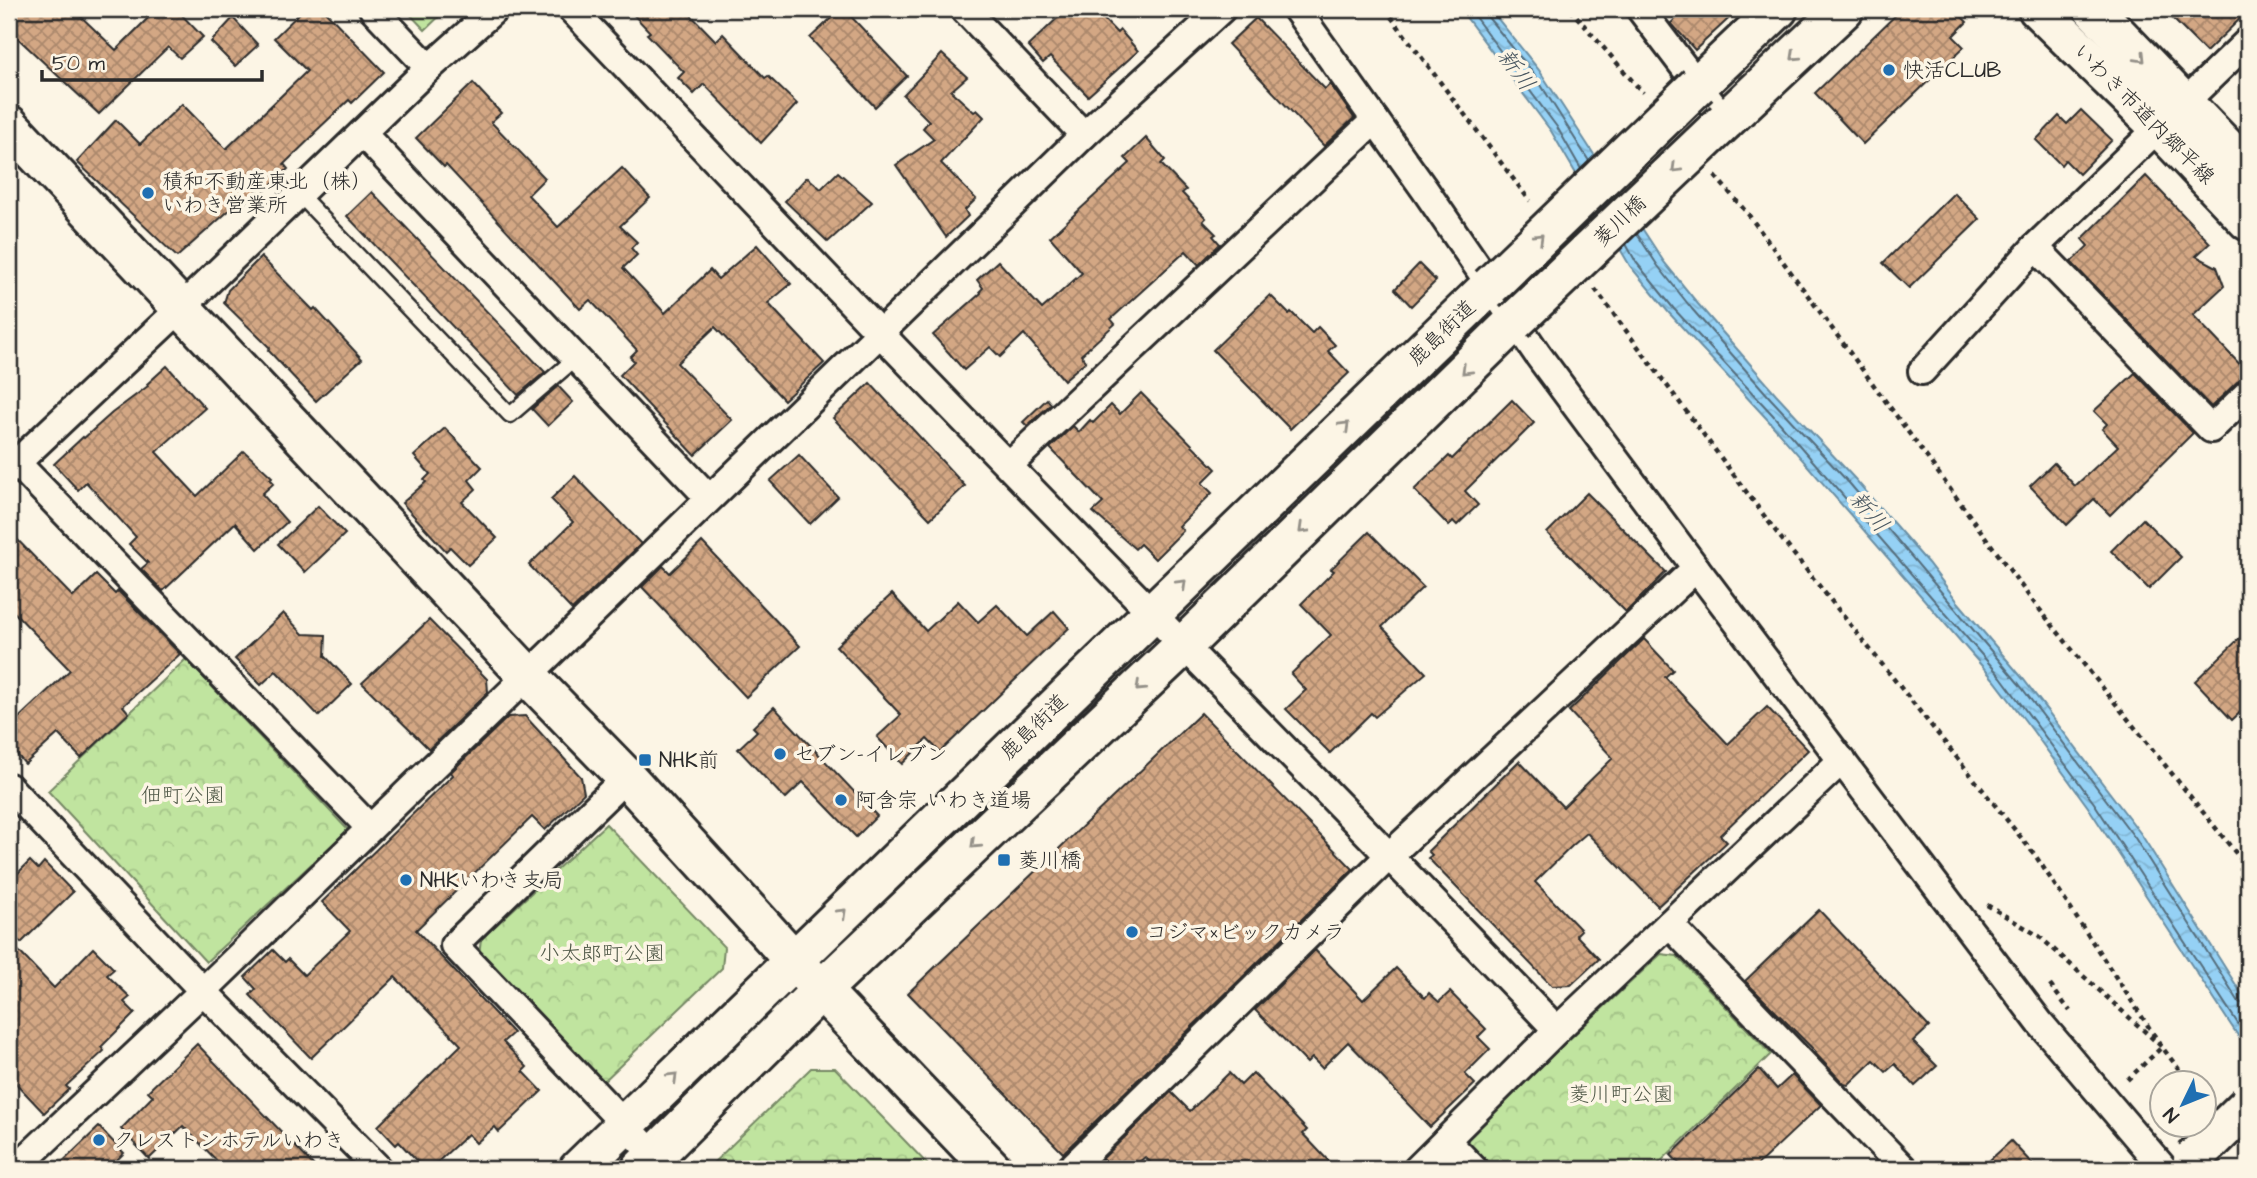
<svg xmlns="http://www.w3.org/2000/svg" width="2257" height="1178" font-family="'Architects Daughter','Klee One',sans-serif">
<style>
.park{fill:url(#park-crowns);stroke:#768865;stroke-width:2}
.water{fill:url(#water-waves);stroke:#6b8fa4;stroke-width:2}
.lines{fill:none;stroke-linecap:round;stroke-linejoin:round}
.shore{stroke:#556d7c;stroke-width:2}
.building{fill:url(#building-cross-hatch);stroke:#2b2b2b;stroke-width:2}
.lane-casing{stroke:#2b2b2b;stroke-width:19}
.street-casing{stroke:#2b2b2b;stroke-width:32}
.secondary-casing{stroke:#2b2b2b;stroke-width:44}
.path{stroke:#2b2b2b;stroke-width:4.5;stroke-dasharray:5 5;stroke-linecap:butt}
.lane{stroke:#fcf5e5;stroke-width:14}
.street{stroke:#fcf5e5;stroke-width:26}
.secondary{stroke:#fcf5e5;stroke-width:38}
.secondary-bridge-casing{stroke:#2b2b2b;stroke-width:44;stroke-linecap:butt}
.secondary-bridge{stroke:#fcf5e5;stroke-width:38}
.oneway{stroke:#949088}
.poi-dot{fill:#1f6fb2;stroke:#fcf5e5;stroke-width:2.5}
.labels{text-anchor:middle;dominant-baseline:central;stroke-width:7;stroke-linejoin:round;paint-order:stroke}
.poi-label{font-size:21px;fill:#2b2b2b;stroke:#fcf5e5;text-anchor:start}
.street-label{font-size:21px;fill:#2b2b2b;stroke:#fcf5e5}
.park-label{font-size:21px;fill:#505948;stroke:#fcf5e5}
.water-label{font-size:23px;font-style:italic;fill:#46545e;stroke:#fcf5e5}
</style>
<defs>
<pattern id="park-crowns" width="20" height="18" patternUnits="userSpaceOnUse" patternTransform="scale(1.75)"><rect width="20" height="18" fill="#c0e49f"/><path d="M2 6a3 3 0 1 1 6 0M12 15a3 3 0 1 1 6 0" fill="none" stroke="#a5c489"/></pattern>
<pattern id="water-waves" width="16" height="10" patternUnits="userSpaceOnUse" patternTransform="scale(1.75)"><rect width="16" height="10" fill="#95d1f5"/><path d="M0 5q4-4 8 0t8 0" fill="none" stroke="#81b4d2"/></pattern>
<pattern id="building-cross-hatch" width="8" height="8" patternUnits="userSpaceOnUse" patternTransform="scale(1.75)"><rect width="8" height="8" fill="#d3a784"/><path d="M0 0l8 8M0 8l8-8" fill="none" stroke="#ab886c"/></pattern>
</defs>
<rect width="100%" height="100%" fill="#fcf5e5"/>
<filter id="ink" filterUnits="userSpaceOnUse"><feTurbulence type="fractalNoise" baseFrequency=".0143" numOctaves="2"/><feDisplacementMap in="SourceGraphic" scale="14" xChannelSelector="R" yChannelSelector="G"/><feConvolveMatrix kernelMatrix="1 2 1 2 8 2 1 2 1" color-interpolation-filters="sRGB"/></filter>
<g filter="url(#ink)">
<g class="park">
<polygon points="405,9 447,9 425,30"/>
<polygon points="186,659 348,830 206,962 48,791"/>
<polygon points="606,824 724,947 722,968 602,1083 479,955 481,939"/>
<polygon points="1661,954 1677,956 1771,1054 1653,1169 1480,1169 1467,1156 1464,1137"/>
<polygon points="811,1068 835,1068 932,1169 707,1169"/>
</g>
<polygon class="water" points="1460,9 1490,9 1539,70 1664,262 1698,304 1776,394 1855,479 1928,563 1958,602 2024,680 2141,834 2248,1004 2248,1051 2088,807 2033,731 1995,681 1767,419 1669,313 1630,266 1551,131"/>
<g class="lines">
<g class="shore">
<polyline points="1469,9 1557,127 1581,169"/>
<polyline points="1485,9 1487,16 1534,74 1589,161"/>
<polyline points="1637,234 1658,266 1692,309 1771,399 1850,484 2019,684 2135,838 2239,1002 2248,1006"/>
<polyline points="1626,244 1636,262 1674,309 1772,414 2001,677 2094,803 2248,1039"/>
</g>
</g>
<g class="building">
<polygon points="9,9 73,9 116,50 157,9 176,9 203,37 180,58 168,47 99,114 9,30"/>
<polygon points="304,9 323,9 384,72 352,103 349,100 314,133 315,134 284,164 288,169 263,192 259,188 245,202 242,199 177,257 77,162 116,120 140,144 182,104 226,149 307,71 274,38"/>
<polygon points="628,9 685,9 716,41 723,34 765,78 768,76 797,104 761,143 704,84 694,94 678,78 684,72 647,34 650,32"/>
<polygon points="841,9 844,9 907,76 875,107 810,38"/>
<polygon points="1067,9 1094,9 1117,33 1120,30 1138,51 1088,96 1050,57 1043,63 1028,46"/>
<polygon points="1686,9 1739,9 1695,50 1671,23"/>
<polygon points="1902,9 1954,9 1967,22 1953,36 1964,47 1863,144 1815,93"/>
<polygon points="2163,9 2248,9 2248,11 2206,52"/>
<polygon points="233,18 258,45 235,66 211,42"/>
<polygon points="1256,18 1325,89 1330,84 1354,118 1324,146 1228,44"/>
<polygon points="942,54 967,77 951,91 974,112 977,110 984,117 941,163 976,199 965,210 968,216 946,237 896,165 934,139 923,128 929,121 903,95"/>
<polygon points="473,83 501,113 491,122 545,178 528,195 558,227 622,168 650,198 620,226 637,242 631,248 637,255 623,268 665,313 710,270 718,279 757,245 791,284 768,303 824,363 784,400 715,327 677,363 732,420 695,455 620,375 634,361 630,357 637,350 590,300 580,309 446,165 444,167 416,138"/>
<polygon points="2081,110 2112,140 2079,174 2065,160 2061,165 2036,140 2059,116 2067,124"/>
<polygon points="1146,138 1165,160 1161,164 1186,190 1182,193 1206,218 1203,221 1216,234 1213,236 1220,244 1199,265 1186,251 1111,319 1115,324 1081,355 1086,361 1064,380 1024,334 1000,357 990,347 964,370 933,335 981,293 980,291 983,288 977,280 998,261 1042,309 1082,273 1050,237 1130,163 1125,158"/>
<polygon points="838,172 872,202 828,242 785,201 807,177 821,189"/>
<polygon points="2146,176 2210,243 2196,256 2217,267 2224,286 2193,315 2248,373 2248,378 2237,382 2211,407 2071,262 2088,246 2082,239"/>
<polygon points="372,192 545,372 518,395 347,216"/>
<polygon points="1954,193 1980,219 1909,288 1883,263"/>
<polygon points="261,257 313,310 315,308 362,359 316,401 268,350 270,348 224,303 228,290"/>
<polygon points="1419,264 1436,281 1411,306 1395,289"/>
<polygon points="1270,295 1289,314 1291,312 1312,333 1318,327 1335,345 1328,351 1349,373 1290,429 1213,350"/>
<polygon points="167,366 205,408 156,452 197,496 244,451 272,477 270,479 274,483 262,494 287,522 258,549 235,523 163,591 141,569 148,563 129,544 136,537 86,482 78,490 54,464 83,437 84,438 112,413 148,386 147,384"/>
<polygon points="2135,373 2193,433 2110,515 2094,499 2067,525 2030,486 2054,463 2075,486 2118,446 2102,429 2107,424 2094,411"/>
<polygon points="870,383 965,486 930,519 833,418"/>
<polygon points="558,386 573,402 548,426 532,409"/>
<polygon points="1141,393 1216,469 1202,483 1212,493 1179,526 1183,531 1155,559 1140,544 1135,549 1093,512 1103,503 1050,448 1073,426 1079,432 1090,420 1093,423 1111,405 1120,414"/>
<polygon points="1047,399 1051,404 1027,426 1023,422"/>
<polygon points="1512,400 1534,423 1465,491 1478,505 1457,525 1453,521 1449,526 1414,490 1449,456 1452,459"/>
<polygon points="445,428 482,467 469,480 476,489 462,502 497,538 468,565 450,547 446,551 402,503 426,482 424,480 430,474 414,456"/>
<polygon points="799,455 838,497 810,524 770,481"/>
<polygon points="575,476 641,544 572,610 529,565 573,522 551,499"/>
<polygon points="1587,493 1666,572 1626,612 1547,533"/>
<polygon points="318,506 345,534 305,572 278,544"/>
<polygon points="2143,519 2181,557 2149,589 2111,551"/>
<polygon points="9,531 73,597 96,575 115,594 118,591 180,654 123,706 129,713 81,758 58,734 25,764 9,745 9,727 70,670 9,607"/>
<polygon points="1369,532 1423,587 1382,627 1426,673 1375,717 1371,713 1330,753 1286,709 1306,690 1291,674 1331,635 1301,604 1334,571 1331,569"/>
<polygon points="702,542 800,646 746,697 642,587 663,566 670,573"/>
<polygon points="892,594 926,631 958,601 978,622 997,605 1027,636 1054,611 1069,628 940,752 927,739 902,764 877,737 901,715 836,646"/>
<polygon points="283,613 303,634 326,635 325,656 352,684 319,716 276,671 261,685 235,659"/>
<polygon points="429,620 487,679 488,692 429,749 362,683"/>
<polygon points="2248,630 2248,705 2232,720 2195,681"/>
<polygon points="1644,639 1673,670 1665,677 1728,744 1767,707 1808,750 1720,835 1727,842 1658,906 1587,833 1572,846 1535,882 1581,930 1576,935 1599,959 1571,985 1552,986 1428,858 1432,855 1428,851 1519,761 1563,807 1613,758 1569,711"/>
<polygon points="774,707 877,816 856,837 803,782 785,799 738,749 757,731 753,727"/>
<polygon points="1201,713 1353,869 1063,1153 908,993"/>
<polygon points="525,716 581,777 584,793 545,830 532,817 416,930 513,1033 503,1042 527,1067 523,1071 542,1091 499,1132 495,1127 476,1143 468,1134 430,1169 424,1169 399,1142 396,1145 378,1126 461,1045 395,977 311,1058 250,995 256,989 245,977 273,950 285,962 288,959 304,975 350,931 322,902 453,775 451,772 508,717"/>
<polygon points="30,861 38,869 44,862 73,892 21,943 9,930 9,882"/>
<polygon points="1819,910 1929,1027 1913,1042 1937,1066 1915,1086 1895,1064 1886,1072 1874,1060 1848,1085 1844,1084 1815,1053 1816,1052 1745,981"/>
<polygon points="9,941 54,988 93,948 114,969 107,975 130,997 124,1002 135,1013 101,1047 104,1051 66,1086 69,1089 44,1113 9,1076"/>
<polygon points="1315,950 1363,1000 1396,968 1425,998 1429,993 1439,1002 1450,992 1486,1029 1478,1037 1490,1049 1465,1074 1475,1084 1430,1127 1348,1042 1322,1068 1312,1058 1307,1063 1255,1010"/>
<polygon points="197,1044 317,1169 225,1169 183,1126 149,1159 121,1129 153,1096 148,1091"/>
<polygon points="1759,1069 1777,1089 1792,1075 1821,1105 1753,1169 1684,1169 1671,1155"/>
<polygon points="1229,1073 1241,1085 1253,1073 1307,1130 1303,1134 1336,1169 1157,1169 1145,1157 1131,1169 1092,1169 1171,1092 1190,1111"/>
<polygon points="99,1127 124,1153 108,1169 55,1169"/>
<polygon points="2011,1141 2037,1169 1980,1169"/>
</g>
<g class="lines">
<defs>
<polyline id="lane" points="299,194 510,415 576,358"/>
<g id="street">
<polyline points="373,9 429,68"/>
<path d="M571,9C675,117 778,226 881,334C1105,568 1334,796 1557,1030"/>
<polyline points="964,9 1084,135"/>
<polyline points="1296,9 1425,190 1538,355 1696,568 2040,1023 2164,1169"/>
<polyline points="1640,9 1725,121"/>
<polyline points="362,133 709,498"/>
<polyline points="2035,247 2211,429 2248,393"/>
<polyline points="1922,371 2035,247 2248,41"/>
<polyline points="17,463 370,828"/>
<polyline points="1009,465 1375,120"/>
<polyline points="9,470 182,307 429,68 495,9"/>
<polyline points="9,787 203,991 379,1169"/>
<polyline points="611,792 454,945 666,1168"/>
<polyline points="1669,924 1904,1169"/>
<polyline points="1446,1140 1474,1169"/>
<polyline points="15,1169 203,991 1084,135 1222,9"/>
<polyline points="1070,1169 1390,855 1696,568"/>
<polyline points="1417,1169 1557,1030 1842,760"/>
</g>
<g id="secondary">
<polyline points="2038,9 2160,128 2248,221"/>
<polyline points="2093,9 2248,170"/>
<polyline points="1698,85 1778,9"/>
<polyline points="1725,121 1844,9"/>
<polyline points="9,125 527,675 629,780 821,990 992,1169"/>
<polyline points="579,1169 1490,286"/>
<polyline points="641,1169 821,990 1184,645 1514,322"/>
</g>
</defs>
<use href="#lane" class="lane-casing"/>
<use href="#street" class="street-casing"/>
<use href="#secondary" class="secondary-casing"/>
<g class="path">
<polyline points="1385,9 1530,201"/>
<polyline points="1570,9 1643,93"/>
<polyline points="1715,176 1748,214 2028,595 2248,868"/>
<polyline points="1595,289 1780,537 2035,855 2162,1047 2125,1082"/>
<polyline points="1987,905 2039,936 2162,1047 2190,1084"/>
<polyline points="2050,985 2070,1011"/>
</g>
<use href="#lane" class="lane"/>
<use href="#street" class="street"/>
<use href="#secondary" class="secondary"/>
<defs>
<g id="secondary-bridge">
<polyline points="1490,286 1698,85"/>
<polyline points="1514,322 1725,121"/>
<polyline points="2193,1159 2248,1105"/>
</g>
</defs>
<use href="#secondary-bridge" class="secondary-bridge-casing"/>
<use href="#secondary-bridge" class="secondary-bridge"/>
</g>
<defs><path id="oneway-chevron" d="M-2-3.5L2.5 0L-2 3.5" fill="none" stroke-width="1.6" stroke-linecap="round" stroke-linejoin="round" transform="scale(1.75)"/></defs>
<g class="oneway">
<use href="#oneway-chevron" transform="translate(1795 56) rotate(137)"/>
<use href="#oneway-chevron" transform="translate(2141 58) rotate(46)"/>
<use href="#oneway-chevron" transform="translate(1676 168) rotate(136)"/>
<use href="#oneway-chevron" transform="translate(1539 238) rotate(-44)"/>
<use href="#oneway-chevron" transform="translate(1466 370) rotate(136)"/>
<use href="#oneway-chevron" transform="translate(1345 426) rotate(-44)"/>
<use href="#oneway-chevron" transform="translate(1303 529) rotate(136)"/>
<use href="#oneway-chevron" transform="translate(1182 584) rotate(-44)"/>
<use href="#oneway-chevron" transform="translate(1140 687) rotate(137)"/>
<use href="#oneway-chevron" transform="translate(975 844) rotate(137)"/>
<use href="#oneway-chevron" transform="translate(842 913) rotate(-44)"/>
<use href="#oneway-chevron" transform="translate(673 1077) rotate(-44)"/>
</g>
</g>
<g class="poi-dot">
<circle cx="1889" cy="70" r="7"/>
<circle cx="148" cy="193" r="7"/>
<circle cx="780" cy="754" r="7"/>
<rect x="638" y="753" width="14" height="14" rx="3.5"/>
<circle cx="841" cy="800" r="7"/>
<rect x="997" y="853" width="14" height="14" rx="3.5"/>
<circle cx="406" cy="880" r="7"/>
<circle cx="1132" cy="932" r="7"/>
<circle cx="99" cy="1140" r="7"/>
</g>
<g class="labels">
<g class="poi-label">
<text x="1903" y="70">快活CLUB</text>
<text x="162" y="181">積和不動産東北（株）<tspan x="162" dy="24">いわき営業所</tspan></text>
<text x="794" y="754">セブン-イレブン</text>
<text x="659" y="760">NHK前</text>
<text x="855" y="800">阿含宗 いわき道場</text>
<text x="1018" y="860">菱川橋</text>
<text x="420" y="880">NHKいわき支局</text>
<text x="1146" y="932">コジマ×ビックカメラ</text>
<text x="113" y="1140">クレストンホテルいわき</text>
</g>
<g class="street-label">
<text transform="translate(2144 114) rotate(45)">いわき市道内郷平線</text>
<text transform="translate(1620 221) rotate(-44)">菱川橋</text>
<text transform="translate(1442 333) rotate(-44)">鹿島街道</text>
<text transform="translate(1034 727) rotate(-44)">鹿島街道</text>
</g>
<g class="park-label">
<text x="183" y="795">佃町公園</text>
<text x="602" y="953">小太郎町公園</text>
<text x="1621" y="1094">菱川町公園</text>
</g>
<g class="water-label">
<text transform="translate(1516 70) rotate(54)">新川</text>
<text transform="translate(1869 512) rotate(49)">新川</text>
</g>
</g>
<rect width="2257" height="1178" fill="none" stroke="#fcf5e5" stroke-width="35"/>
<rect x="18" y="18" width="2222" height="1143" fill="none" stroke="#2b2b2b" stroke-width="2.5" filter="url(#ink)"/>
<g transform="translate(2183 1104) rotate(227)"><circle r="33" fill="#fcf5e5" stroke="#a8a49b" stroke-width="2"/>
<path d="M0-5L12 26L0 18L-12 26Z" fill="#1f6fb2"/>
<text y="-10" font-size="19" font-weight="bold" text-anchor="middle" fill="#2b2b2b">N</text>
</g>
<path d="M42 70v10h220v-10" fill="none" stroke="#2b2b2b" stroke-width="3.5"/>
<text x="52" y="70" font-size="21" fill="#2b2b2b" stroke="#fcf5e5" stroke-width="5" paint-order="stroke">50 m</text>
</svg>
